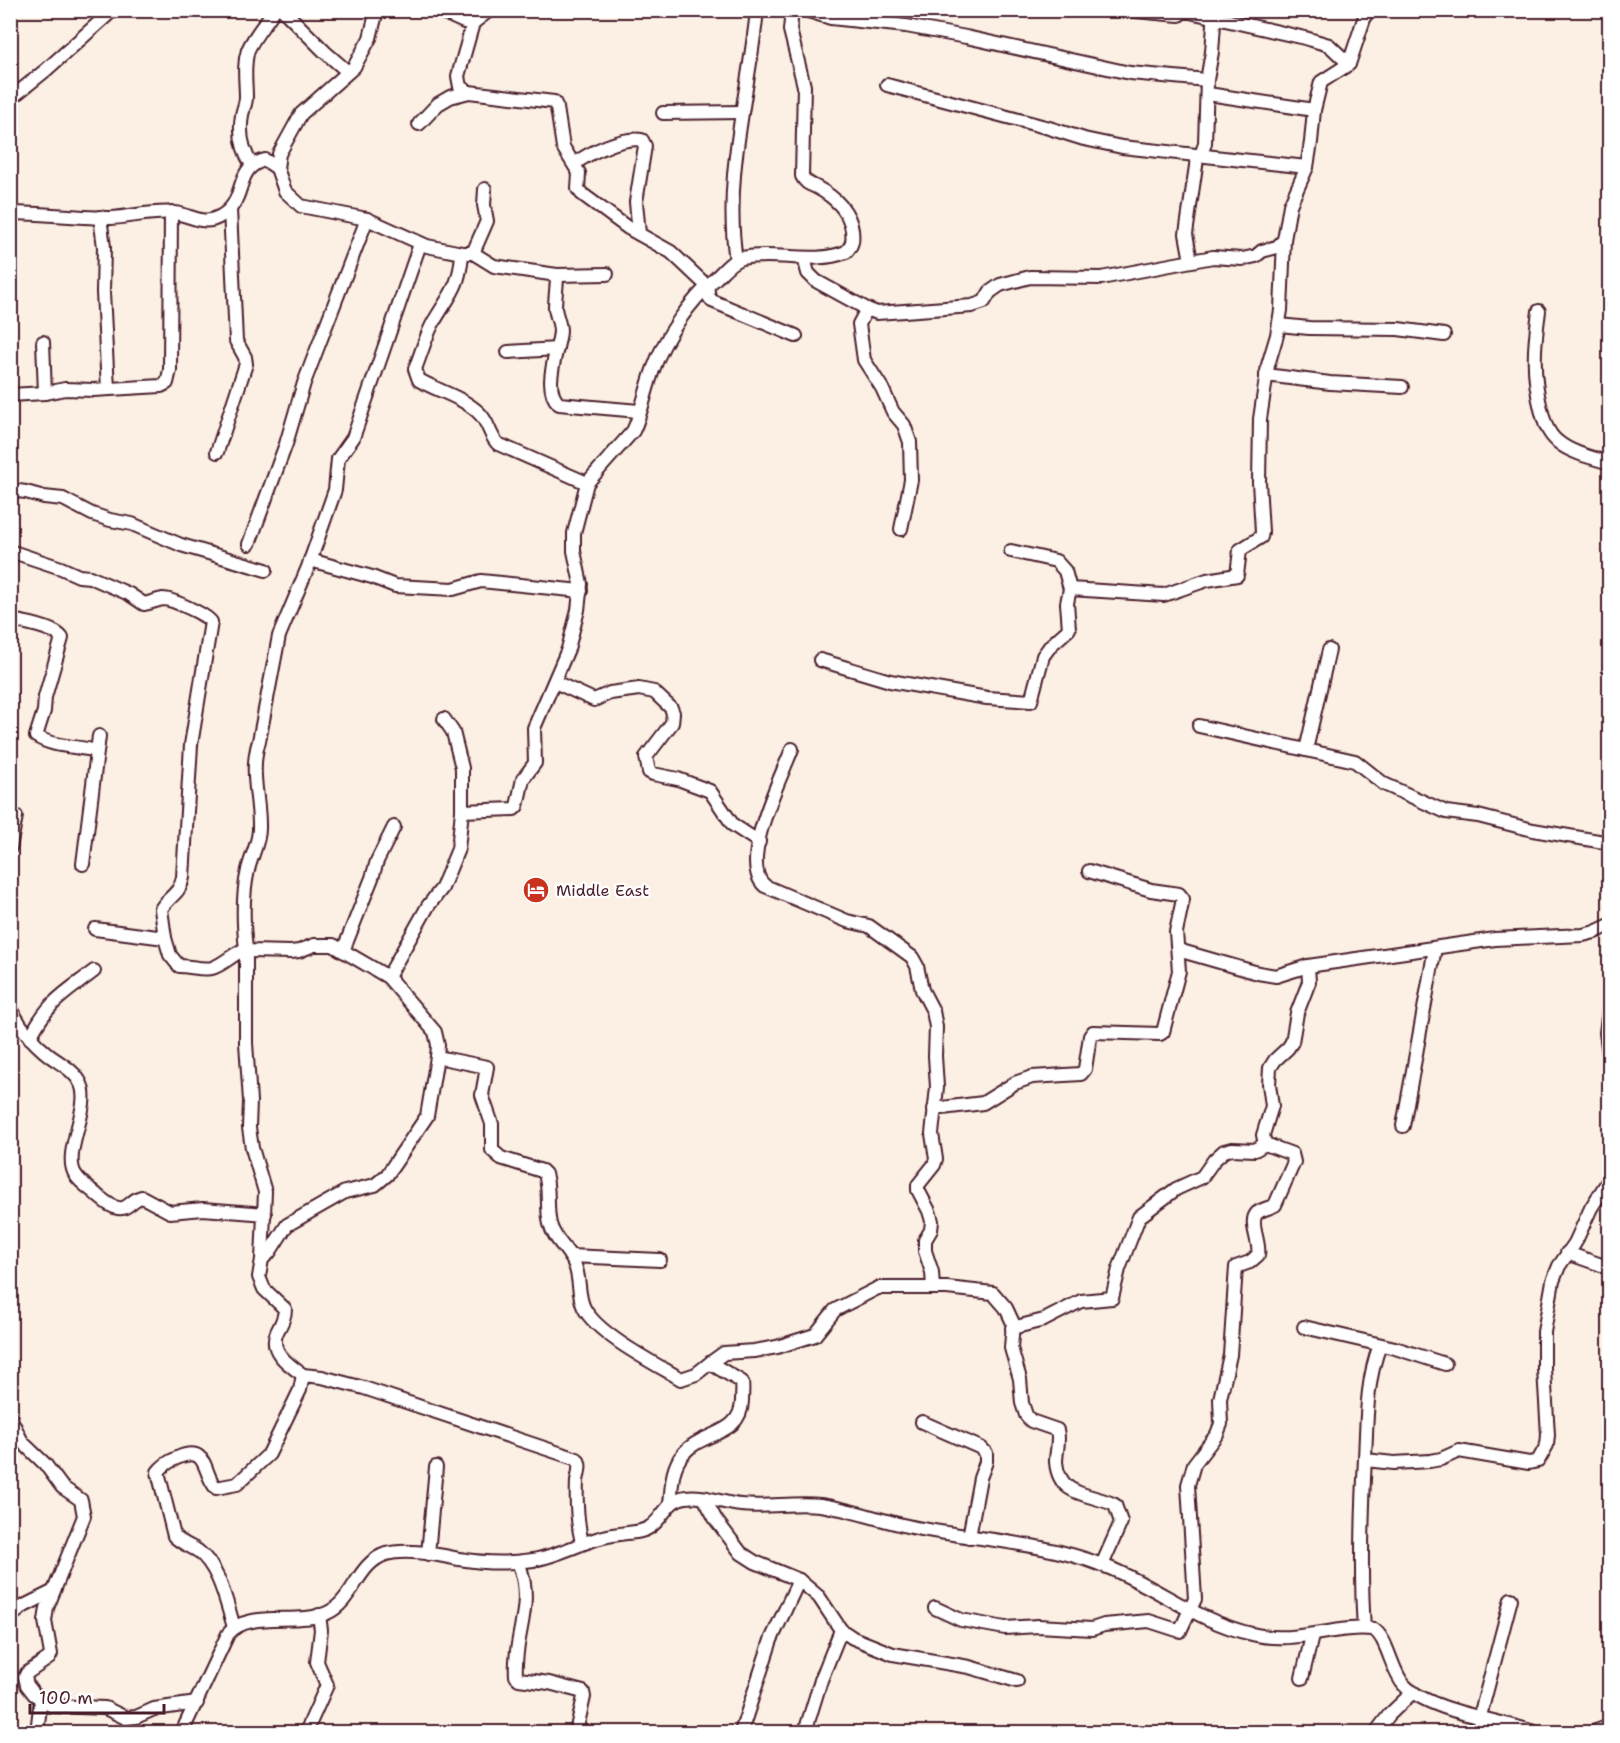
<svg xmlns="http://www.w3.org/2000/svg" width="1620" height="1743" font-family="'Shantell Sans',sans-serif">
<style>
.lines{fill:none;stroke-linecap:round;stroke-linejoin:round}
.minor-casing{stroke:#4a1f2b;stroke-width:16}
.minor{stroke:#fff;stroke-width:12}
.labels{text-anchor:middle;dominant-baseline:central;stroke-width:4.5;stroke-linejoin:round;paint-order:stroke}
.poi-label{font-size:16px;fill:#4a1f2b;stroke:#fff;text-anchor:start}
</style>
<rect width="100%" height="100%" fill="#fbf0e3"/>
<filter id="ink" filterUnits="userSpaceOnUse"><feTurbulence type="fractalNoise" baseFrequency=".0167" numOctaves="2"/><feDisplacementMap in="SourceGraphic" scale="12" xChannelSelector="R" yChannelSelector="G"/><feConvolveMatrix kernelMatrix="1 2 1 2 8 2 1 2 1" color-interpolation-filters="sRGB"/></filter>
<g filter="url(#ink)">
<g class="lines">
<defs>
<g id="minor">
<polyline points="283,10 325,52 348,72"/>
<path d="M377,10L370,38L354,67L301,114L279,154L277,168L285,191L301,206L367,219L427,246L462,253H473L494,266L557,275C557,286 555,297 555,308C556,316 560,323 560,331C559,350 541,387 559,404L639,411"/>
<polyline points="437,10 464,22 473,23 490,10"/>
<polyline points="805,10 831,18 906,26 966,37 1130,73 1207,80"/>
<polyline points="1124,10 1179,15 1182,12 1190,12 1305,38 1329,45 1349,64"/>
<polyline points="887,85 1049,128 1084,139 1122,147 1307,167"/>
<polyline points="469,92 460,87 458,76 473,23"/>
<polyline points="1208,94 1314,110"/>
<polyline points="10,99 46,70 113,10"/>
<polyline points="663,113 742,112"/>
<polyline points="419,124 438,104 450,97 469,92 554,102 557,108 563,147 579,173 578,189 582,194 628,228 671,252 707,286 709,297 712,301 796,336"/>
<path d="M574,164C589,153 623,136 642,140L645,146L636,202L639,234"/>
<path d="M252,165C242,150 239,133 242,115C243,109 246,104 246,97C246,82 243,65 248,50C254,36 266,23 274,10"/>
<path d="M10,213C44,213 78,218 111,218C132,217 155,210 175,213C191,215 203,226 219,217C249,202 232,168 265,160L277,168"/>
<polyline points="100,217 104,247 103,292 108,389"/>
<path d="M420,244L353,438L338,459L335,490L308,567L279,636L259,741C249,772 260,799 259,829C259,843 251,856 248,870C242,896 243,923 246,949L250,951L291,952L299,951L314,945H333L388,977L428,906L442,888L458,849L462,811V768L453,732L444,719"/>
<path d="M462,253C460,289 448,296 432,325C425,339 421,354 415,369L419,380C438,391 462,397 478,412C489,421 489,436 498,444L587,483"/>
<polyline points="473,253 487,221 484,205 485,189"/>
<polyline points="804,258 808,273 816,281 867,309 877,313 972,306 984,302 990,292 1000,285 1030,277 1101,278 1213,257 1242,259 1256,256 1262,251 1277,247 1284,240"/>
<path d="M736,260C723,176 749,94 757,10"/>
<polyline points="1191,261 1186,234 1197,159 1201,156 1205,143 1207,80 1212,52 1215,10"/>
<polyline points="557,275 607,274"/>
<polyline points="867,309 859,324 864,360 882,388 893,412 904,425 910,442 911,480 901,529"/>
<path d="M1539,311C1534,347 1532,373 1541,409C1544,421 1547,433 1558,442C1571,453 1593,458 1610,463"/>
<polyline points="1279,325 1309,328 1398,329 1444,335"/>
<polyline points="43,342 45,393"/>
<polyline points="508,352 557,349"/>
<polyline points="1266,375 1330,383 1402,387"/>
<polyline points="10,395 45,393 65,389 93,390 161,386 167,383 170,370 171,212"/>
<polyline points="217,452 246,364 245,357 236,341 230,209"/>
<polyline points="10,490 26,492 44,497 63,499 92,514 110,520 132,524 181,545 266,570"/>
<polyline points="249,544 286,444 304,383 367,219"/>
<path d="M10,551L61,568L79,576L90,577L129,594L144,604C150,603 157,600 163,599C172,599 207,615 211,622L191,745L183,877C180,894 170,895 161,909L165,938"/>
<polyline points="1011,551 1056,561 1065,571 1070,589 1164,595 1207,580 1237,575 1240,550 1261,537 1262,532 1259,482 1260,419 1268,365 1277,335 1281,310 1284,240 1290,205 1307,167 1311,142 1314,110 1321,82 1349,64 1367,10"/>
<polyline points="310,560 372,577 395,586 453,589 481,581 581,591"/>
<path d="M10,620C23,622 55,628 62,638L45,697L44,711L36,736C52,747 77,746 97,751"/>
<polyline points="820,660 890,681 987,698 1031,701 1043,656 1051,645 1069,629 1067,603 1070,589"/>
<polyline points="555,682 594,700 610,693 639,689 654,692 671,708 673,713 672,723 646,757 649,772 653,774 678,779 710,791 733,825 759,842"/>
<polyline points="1199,726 1355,761 1384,784 1446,812 1478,816 1533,830 1610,843"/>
<path d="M792,749C782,776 737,863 765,886L847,921L869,926L912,957L917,966L922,990L933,1011L936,1027L935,1056L937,1087L932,1134L936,1159L934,1165L918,1185V1190L929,1211L932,1221L931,1230L925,1240V1251L932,1272L933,1288"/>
<polyline points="1306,750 1329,650"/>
<path d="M462,811L514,809L517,806L523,779L535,763L534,728L568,649L578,610L581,584L574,551V533L587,483L633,431C641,415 646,389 653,370C665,336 690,301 717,277C724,270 732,260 742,258C776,251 813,265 846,252C853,245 853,239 852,230C849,210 833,196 816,187C810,184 805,183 802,176L804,86L790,30L792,10"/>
<polyline points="10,848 16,816"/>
<polyline points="83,864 99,736"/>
<path d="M95,929L165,938L170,955L179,966C189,966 203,970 212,968C225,964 233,953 246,949V1043L250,1101L249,1128L252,1148L265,1192L262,1259L259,1277L264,1289L285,1309C285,1318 281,1324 277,1332C268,1351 289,1365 303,1375"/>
<polyline points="1178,950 1258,973 1276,976 1308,966 1495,939 1583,935 1595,932 1610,925"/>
<polyline points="343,951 372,878 377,861 394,827"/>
<path d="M388,977L435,1032L438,1045L437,1057L487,1067L482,1095L492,1124V1150L501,1158L542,1171L545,1174C550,1189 546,1208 550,1224C554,1240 568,1249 574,1263C581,1278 577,1294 584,1308C598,1335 654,1363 681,1379L696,1374L710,1363L742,1382C743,1389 742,1395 742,1401C741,1436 702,1431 683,1454C671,1468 672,1487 670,1504"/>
<polyline points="1610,1001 1606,1033 1610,1062"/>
<path d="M10,1006C19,1027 32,1042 50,1056C61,1064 75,1071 81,1084C92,1107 62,1152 75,1174C80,1183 91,1189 98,1196C104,1201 114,1210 123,1208C130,1206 134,1198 142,1197L170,1212L203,1209L265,1214"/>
<path d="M30,1038C48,1001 63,995 94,971"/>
<polyline points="934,1109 983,1103 1015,1083 1032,1077 1081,1074 1085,1069 1090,1036 1093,1032 1160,1034 1163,1032 1179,971 1176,932 1183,899 1179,894 1151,890 1089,871"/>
<polyline points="1403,1126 1435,948"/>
<polyline points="1567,1253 1610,1268"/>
<polyline points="570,1256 660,1260"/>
<polyline points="262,1259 269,1253 287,1225 345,1192 375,1185 387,1175 427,1116 437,1057"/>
<polyline points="1304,1327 1395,1348 1445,1364"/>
<polyline points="1012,1328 1044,1320 1081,1301 1112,1298 1119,1269 1139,1217 1176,1189 1202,1177 1214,1160 1224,1151 1232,1149 1255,1150 1265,1144"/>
<path d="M710,1363L724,1353L754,1351L777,1347L815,1335L835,1310L878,1288H947L993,1293L1006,1308L1013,1323L1011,1348L1020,1379L1022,1403L1026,1415L1031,1421L1057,1430C1060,1440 1056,1452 1056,1462C1059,1498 1091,1493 1115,1505L1121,1522L1102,1565"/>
<polyline points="10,1417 22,1442 45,1464 62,1487 81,1500 84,1516 47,1608 45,1621 51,1654 49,1658 27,1673 25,1677 27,1685 34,1694 52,1706 105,1708 126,1718 136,1717 154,1709 197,1703"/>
<polyline points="922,1422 981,1448 986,1453 986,1462 980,1478 969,1537"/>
<polyline points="1365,1460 1394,1463 1430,1461 1441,1459 1459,1451 1529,1463 1538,1461 1547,1445 1548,1435 1544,1369 1544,1332 1553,1281 1559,1266 1575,1243 1591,1208 1610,1178"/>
<polyline points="704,1498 716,1520 741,1553 755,1562 799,1580 819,1597 841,1630 853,1638 893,1654 969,1667 1017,1681"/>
<polyline points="428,1554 436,1467"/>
<path d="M518,1562C536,1604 513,1635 516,1676L519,1679L549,1683L583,1692L584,1697L576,1732"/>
<path d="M935,1608L961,1620L1005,1628L1038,1626L1092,1629L1104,1625L1149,1621L1180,1631L1195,1599L1188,1485L1194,1464L1217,1434L1221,1424L1220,1399L1230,1355L1236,1267L1250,1262L1258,1255C1261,1243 1248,1222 1257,1213C1262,1209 1270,1208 1275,1205L1294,1162L1292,1154L1265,1144L1263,1135L1272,1106L1269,1084L1270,1068L1275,1060L1288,1048L1292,1042L1297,1013L1309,982L1308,966"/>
<polyline points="10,1617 24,1606 52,1592"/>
<path d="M234,1627C226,1602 220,1568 198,1551C190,1546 181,1543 174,1536L158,1472C163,1465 170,1461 177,1458C209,1444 202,1473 216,1488L237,1484L269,1454L300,1390L303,1375L322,1377L364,1388L577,1459C582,1466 578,1473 577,1481C576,1503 577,1522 582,1543"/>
<path d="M1364,1628C1360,1571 1362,1515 1365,1458C1367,1419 1366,1381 1380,1345"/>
<polyline points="1302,1678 1312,1636"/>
<polyline points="37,1732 41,1699"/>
<path d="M182,1732L228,1634C248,1609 297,1626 327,1613C354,1601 357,1563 386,1554C407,1548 439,1555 459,1559C483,1563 509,1564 533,1560C563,1555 589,1537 620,1534C630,1532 642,1533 650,1527C664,1518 667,1499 686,1497C704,1494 723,1504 741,1505C767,1508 794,1502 820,1505C855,1510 887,1523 922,1529C982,1540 1045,1543 1102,1565C1154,1584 1197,1622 1252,1634C1295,1645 1333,1625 1373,1629C1388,1638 1391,1671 1404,1685C1429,1711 1499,1720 1534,1732"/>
<polyline points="306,1732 327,1685 317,1662 321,1630 319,1615"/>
<polyline points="741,1732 771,1640 799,1580"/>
<polyline points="805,1732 821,1680 841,1630"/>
<polyline points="1376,1732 1389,1715 1413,1692"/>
<polyline points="1479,1732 1480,1716 1511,1599"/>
<polyline points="1593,1732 1610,1726"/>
</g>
</defs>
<use href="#minor" class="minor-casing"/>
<use href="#minor" class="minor"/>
</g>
</g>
<defs>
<symbol id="hotel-disc" viewBox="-11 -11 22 22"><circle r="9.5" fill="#c8321e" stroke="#fff"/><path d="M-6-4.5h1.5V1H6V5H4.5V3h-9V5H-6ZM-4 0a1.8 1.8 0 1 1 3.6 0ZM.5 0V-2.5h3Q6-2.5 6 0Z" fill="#fff"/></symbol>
</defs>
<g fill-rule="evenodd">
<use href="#hotel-disc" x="521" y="875" width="30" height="30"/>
</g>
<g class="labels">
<g class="poi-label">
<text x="556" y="890">Middle East</text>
</g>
</g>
<rect width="1620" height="1743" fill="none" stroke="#fff" stroke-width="36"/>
<rect x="18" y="18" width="1584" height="1707" fill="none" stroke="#4a1f2b" stroke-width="2" filter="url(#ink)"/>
<path d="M30 1704v9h134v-9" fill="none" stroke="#4a1f2b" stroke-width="3"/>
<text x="39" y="1704" font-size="18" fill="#4a1f2b" stroke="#ffffff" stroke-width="4.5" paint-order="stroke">100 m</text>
</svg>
